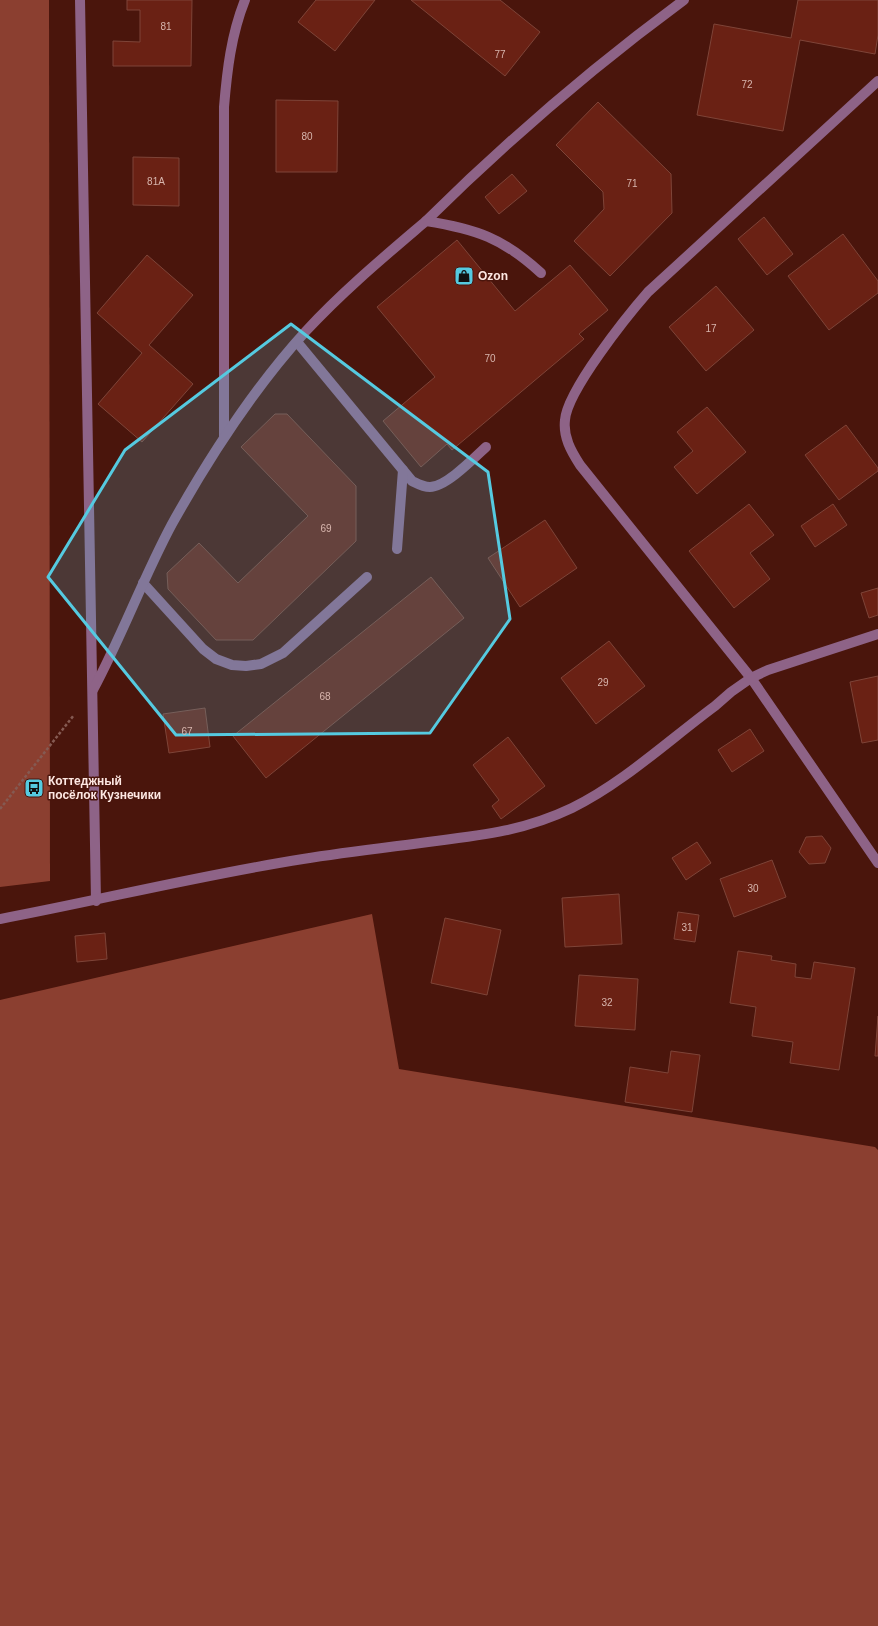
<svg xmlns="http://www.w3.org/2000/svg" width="878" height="1626" font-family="Arial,sans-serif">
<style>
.forest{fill:#8b3f30}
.building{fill:#6a2114;stroke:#7e4438}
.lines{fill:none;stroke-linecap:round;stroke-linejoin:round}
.path{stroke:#855a52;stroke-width:2.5;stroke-dasharray:3 2;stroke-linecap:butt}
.minor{stroke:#8e6387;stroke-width:10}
.marked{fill:#55cae0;fill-opacity:0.2;stroke:#55cae0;stroke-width:3;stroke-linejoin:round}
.labels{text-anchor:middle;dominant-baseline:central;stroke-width:3;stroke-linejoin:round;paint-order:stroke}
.number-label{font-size:10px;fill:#d8b6ae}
.poi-label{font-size:12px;font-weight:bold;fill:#fde7e2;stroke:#4a150c;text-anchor:start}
</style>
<rect width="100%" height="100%" fill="#4a150c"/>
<g class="forest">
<polygon points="0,0 49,0 50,881 0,887"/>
<polygon points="372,914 399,1069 875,1147 878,1150 878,1626 0,1626 0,1000"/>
</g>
<g class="building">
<polygon points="127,0 192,0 191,66 113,66 113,41 140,42 140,10 127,10"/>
<polygon points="316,0 375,0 335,51 298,22"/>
<polygon points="411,0 500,0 540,32 505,76"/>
<polygon points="798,0 878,0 878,35 875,54 800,40 783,131 697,115 714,24 791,38"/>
<polygon points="276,100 338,101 337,172 276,172"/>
<polygon points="598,102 671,174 672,213 610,276 574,241 604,209 603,192 556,145"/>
<polygon points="133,157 179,158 179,206 133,205"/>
<polygon points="512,174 527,191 499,214 485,197"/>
<polygon points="764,217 793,254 767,275 738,239"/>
<polygon points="843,234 878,281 878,293 829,330 788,276"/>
<polygon points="457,240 515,311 570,265 608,310 579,334 584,339 452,450 447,444 421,467 383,421 435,377 377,307"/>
<polygon points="147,255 193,295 149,345 193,384 142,442 98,404 142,353 97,313"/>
<polygon points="716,286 754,330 706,371 669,327"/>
<polygon points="707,407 746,452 697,494 674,467 693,451 677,432"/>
<polygon points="275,414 287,414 356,486 356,541 253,640 216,640 168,589 167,573 199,543 238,583 308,516 241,447"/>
<polygon points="846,425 878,468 878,471 839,500 805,455"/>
<polygon points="749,504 774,535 750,553 770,579 734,608 689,551"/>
<polygon points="833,504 847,525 815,547 801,526"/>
<polygon points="545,520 577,568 520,607 488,558"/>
<polygon points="431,577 464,618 266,778 233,736"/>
<polygon points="878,588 878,615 869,618 861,593"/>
<polygon points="609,641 645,686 596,724 561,678"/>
<polygon points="878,676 878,740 862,743 850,682"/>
<polygon points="205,708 210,747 169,753 163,714"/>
<polygon points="750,729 764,751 732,772 718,750"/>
<polygon points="508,737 545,786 501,819 492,806 499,800 473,765"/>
<polygon points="822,836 831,848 825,863 809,864 799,852 806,837"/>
<polygon points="697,842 711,863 686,880 672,858"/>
<polygon points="772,860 786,897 734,917 720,879"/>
<polygon points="619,894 622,944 565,947 562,898"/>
<polygon points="678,912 699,915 695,942 674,939"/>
<polygon points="445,918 501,930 487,995 431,983"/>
<polygon points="105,933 107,959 77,962 75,936"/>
<polygon points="738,951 772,956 771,960 796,964 795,977 811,979 814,962 855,968 839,1070 790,1063 793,1042 752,1036 756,1007 730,1003"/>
<polygon points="579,975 638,979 635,1030 575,1026"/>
<polygon points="878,1016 878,1056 875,1056"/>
<polygon points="671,1051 700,1055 692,1112 625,1102 630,1067 668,1073"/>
</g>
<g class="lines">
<polyline class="path" points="0,809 74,715"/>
<g class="minor">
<polyline points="80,0 96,901"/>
<path d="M878,81L648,292C627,316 567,391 565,420C563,437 571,451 580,465L751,678L878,863"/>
<path d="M426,221C507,141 593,67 684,0"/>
<path d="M297,342L412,481C418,484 423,487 430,487C446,487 474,458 486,447"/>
<path d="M224,437V107C227,71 231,35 245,0"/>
<polyline points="397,549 403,470"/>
<polyline points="143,583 203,649 216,659 232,665 246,666 261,664 283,653 367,577"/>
<path d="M93,690C122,636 143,578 172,524C210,456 253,389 306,331C343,291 385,256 426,221C476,229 503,238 541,273"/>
<path d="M0,919C101,900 201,875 303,859C347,852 391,847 436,841C485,835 526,830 572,808C623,783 669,740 715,706L731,692L751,678L768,670L878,634"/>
</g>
</g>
<path class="marked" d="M291,324L488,472L510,619L430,733L176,735L48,577L125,450Z"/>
<defs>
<symbol id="shop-square" viewBox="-11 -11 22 22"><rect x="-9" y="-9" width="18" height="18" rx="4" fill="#55cae0" stroke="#4a150c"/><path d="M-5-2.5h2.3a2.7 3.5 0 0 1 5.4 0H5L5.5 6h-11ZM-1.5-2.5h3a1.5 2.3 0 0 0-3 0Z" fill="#111"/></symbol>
<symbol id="bus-square" viewBox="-11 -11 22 22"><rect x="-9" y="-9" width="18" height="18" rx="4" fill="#55cae0" stroke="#4a150c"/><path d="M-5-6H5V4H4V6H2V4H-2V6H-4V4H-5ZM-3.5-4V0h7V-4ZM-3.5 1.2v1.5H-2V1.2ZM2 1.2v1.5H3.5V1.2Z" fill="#111"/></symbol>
</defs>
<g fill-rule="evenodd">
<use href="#shop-square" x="453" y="265" width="22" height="22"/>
<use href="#bus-square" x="23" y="777" width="22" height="22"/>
</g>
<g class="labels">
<g class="number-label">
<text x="166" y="26">81</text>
<text x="500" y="54">77</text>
<text x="747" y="84">72</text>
<text x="307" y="136">80</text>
<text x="156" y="181">81А</text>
<text x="632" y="183">71</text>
<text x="711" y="328">17</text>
<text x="490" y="358">70</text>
<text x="326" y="528">69</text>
<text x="603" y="682">29</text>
<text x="325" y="696">68</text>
<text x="187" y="731">67</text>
<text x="753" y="888">30</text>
<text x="687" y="927">31</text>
<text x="607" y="1002">32</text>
</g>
<g class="poi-label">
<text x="478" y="276">Ozon</text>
<text x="48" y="781">Коттеджный<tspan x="48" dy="14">посёлок Кузнечики</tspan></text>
</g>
</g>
</svg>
